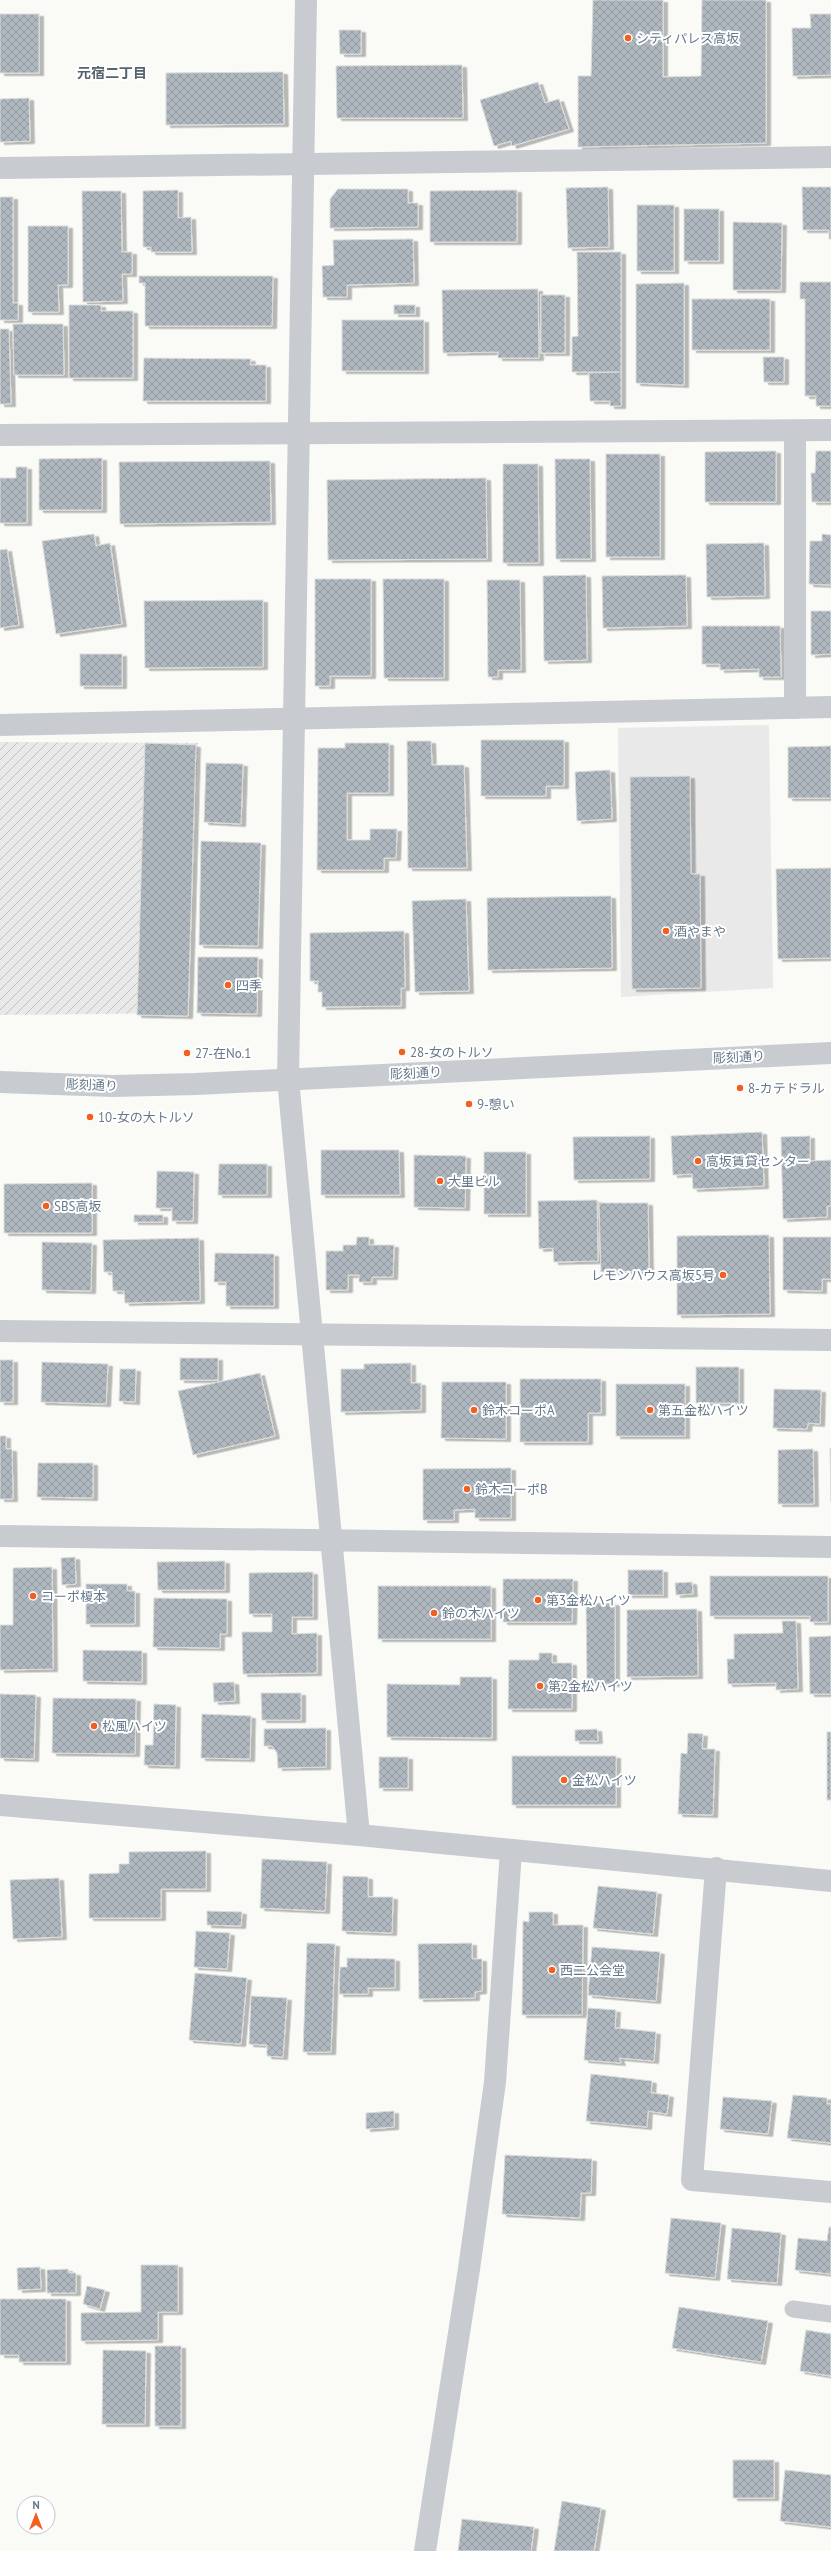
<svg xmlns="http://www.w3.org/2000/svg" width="831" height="2551" font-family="'PT Sans','Noto Sans JP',sans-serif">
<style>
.built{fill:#e8e9e8}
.industrial{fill:url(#industrial-furrows)}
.building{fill:url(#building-cross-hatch);stroke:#dcdcd9;filter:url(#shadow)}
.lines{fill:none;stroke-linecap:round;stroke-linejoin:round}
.service{stroke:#c8cbd0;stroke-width:17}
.minor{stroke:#c8cbd0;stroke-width:22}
.tertiary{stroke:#c8cbd0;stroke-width:22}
.poi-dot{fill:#f25f1f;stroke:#fff;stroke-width:1.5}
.labels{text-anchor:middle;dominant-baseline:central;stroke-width:4;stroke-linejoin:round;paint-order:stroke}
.poi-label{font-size:13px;fill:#66788b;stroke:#fff;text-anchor:start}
.street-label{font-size:13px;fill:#66788b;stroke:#fff}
.neighbourhood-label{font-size:14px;font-weight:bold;fill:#55626f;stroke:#fff}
</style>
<defs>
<pattern id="industrial-furrows" width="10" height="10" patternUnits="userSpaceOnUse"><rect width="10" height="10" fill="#e8e9e8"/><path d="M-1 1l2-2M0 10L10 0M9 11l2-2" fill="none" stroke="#c0c2c2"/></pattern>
<pattern id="building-cross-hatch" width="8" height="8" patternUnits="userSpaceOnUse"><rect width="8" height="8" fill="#b0b8bf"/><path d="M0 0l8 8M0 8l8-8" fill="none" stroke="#939aa1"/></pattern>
<filter id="shadow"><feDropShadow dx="4.5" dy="2.5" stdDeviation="0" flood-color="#0004"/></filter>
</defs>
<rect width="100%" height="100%" fill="#fafaf7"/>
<polygon class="built" points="769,725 773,988 621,997 618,728"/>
<polygon class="industrial" points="0,742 198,743 186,1013 0,1015"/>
<g class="building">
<polygon points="593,0 663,0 663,77 701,76 702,0 766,0 766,143 578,147 578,76 591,76"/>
<rect x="0" y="14" width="39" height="59"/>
<polygon points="810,14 831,14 831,75 793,76 792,28 811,28"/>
<polygon points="339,30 361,30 361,54 340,54"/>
<polygon points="462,65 463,118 337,118 336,66"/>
<polygon points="283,72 284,124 166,125 166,73"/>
<polygon points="538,82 545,103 559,99 569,129 512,146 511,141 494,146 480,100"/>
<polygon points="29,98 30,141 0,142 0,99"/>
<polygon points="608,187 609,247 568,248 566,188"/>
<polygon points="802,187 831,187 831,239 829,239 829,230 803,230"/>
<polygon points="338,189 408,189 408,203 418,203 418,227 330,228 330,199"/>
<polygon points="178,190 178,218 191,217 192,252 151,252 151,247 143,247 143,191"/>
<polygon points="517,190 517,242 430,242 430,191"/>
<polygon points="82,191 121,191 122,252 132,252 132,274 122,274 123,301 83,302"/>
<polygon points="0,197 13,197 13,303 18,303 18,320 0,320"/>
<rect x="637" y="205" width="37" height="66"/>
<rect x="684" y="209" width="35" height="52"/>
<polygon points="733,222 782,223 781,290 733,290"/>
<polygon points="28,226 68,226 68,285 58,285 59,312 28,312"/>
<polygon points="413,239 414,283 347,285 347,297 323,297 322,266 334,265 333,240"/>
<polygon points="577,252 621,252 621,372 572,372 572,337 578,336"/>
<polygon points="139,276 273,276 272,326 145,326 145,283 139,283"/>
<polygon points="800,282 831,282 831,406 816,406 816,396 805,396 805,299 800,299"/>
<polygon points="684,283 684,385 636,383 636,284"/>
<polygon points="538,289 539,358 498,358 498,352 443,353 442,290"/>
<rect x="541" y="295" width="24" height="58"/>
<rect x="692" y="299" width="78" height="51"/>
<polygon points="69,305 101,305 101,311 133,311 133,378 69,378"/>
<rect x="394" y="305" width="21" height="9"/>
<rect x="342" y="320" width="82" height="51"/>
<polygon points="13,324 63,324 64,375 14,375"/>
<polygon points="0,329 9,329 11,404 0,404"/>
<polygon points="763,357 784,357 784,382 764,382"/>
<polygon points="144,358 251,359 250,365 266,365 266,401 143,401"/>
<polygon points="621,372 621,406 610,406 610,401 590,401 589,373"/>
<polygon points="776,451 776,502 705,502 705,452"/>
<polygon points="816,451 831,451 831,502 812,502 811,473 815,473"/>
<rect x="606" y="454" width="54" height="103"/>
<polygon points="102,458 102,510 39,510 39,459"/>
<polygon points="555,459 590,459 591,559 556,559"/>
<polygon points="270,461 271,522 120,524 119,462"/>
<polygon points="503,464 538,464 539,563 503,563"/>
<polygon points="16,467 27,467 27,523 0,523 0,478 16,478"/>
<polygon points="486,478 487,559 328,560 327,480"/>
<polygon points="94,534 96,546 110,543 122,624 56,634 42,541"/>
<polygon points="822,534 831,535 831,585 809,584 810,541 822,541"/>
<polygon points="764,543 765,596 707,597 706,544"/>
<polygon points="7,549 19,625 0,628 0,550"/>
<polygon points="586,575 587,660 544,661 543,576"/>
<polygon points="686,575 687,626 603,628 602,576"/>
<polygon points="315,579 371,579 371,676 330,676 330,686 315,686"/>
<polygon points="383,579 444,579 444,678 384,678"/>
<polygon points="487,580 520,580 521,670 498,670 498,677 488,677"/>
<polygon points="263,600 263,667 145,668 144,601"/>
<polygon points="811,611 831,611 831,654 811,655"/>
<polygon points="702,626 780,626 781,677 759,677 759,669 720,670 720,664 702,664"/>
<rect x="80" y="654" width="42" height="32"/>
<polygon points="481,740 564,740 564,786 546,786 546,796 481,796"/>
<polygon points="407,741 431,741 432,765 464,765 467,868 408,868"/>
<polygon points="145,743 196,745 188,1016 137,1015"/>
<polygon points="345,743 389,743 389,793 347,793 347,840 370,840 370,829 397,829 396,858 384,858 384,870 317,870 318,748 345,748"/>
<polygon points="831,746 831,798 788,798 788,747"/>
<polygon points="206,763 243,764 241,824 204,822"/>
<polygon points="610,770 612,819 577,821 575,772"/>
<polygon points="690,776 691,874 700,874 701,988 632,989 630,777"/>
<polygon points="201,841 261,843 258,946 199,945"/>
<polygon points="831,868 831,958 778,959 776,869"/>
<polygon points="611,896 612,968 488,970 487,898"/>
<polygon points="466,899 469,991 415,992 412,901"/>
<polygon points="404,931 405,988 401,988 401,1006 322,1007 322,992 318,992 318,981 310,981 310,933"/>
<polygon points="198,957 258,957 257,1014 197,1013"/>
<polygon points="762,1132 764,1186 693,1189 692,1174 673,1175 671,1136"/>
<polygon points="650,1136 650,1179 574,1180 573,1137"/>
<polygon points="810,1136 810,1161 831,1160 831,1206 827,1206 827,1217 783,1219 781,1137"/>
<polygon points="321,1150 399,1150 400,1195 321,1195"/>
<rect x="484" y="1152" width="42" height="62"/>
<polygon points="414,1155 466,1156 465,1208 414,1207"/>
<polygon points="219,1164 267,1164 267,1195 218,1195"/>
<polygon points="157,1171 194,1172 193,1221 172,1221 172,1208 156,1208"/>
<polygon points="92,1183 92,1233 4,1233 4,1184"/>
<polygon points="597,1200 598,1261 554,1262 553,1248 539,1249 538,1201"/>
<polygon points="599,1203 648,1203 649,1271 601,1272"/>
<rect x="134" y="1215" width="29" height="7"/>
<polygon points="769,1235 770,1314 677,1315 677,1236"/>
<polygon points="357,1237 369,1237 369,1245 394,1245 393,1277 372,1277 372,1282 359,1282 359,1275 348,1275 348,1290 326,1290 326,1251 343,1251 343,1245 356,1245"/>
<polygon points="783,1237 831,1237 831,1279 822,1279 822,1291 783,1290"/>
<polygon points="199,1238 200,1301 125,1303 124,1291 113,1291 112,1272 104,1272 103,1240"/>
<polygon points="42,1242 92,1243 91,1291 42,1290"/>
<polygon points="215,1253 274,1254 274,1306 226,1306 226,1282 214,1282"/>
<rect x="180" y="1358" width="38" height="22"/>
<rect x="0" y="1360" width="13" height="42"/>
<polygon points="42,1362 108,1364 106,1404 41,1402"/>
<polygon points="411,1363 411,1383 421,1383 421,1410 341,1412 341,1369 364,1369 364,1364"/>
<rect x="696" y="1367" width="43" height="36"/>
<polygon points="120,1369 136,1369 135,1402 119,1401"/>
<polygon points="260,1373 275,1436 193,1455 178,1391"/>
<polygon points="520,1379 601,1379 601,1413 588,1413 588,1442 520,1442"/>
<polygon points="442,1382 506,1382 506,1439 441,1438"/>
<rect x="616" y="1384" width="69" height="52"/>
<polygon points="774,1389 821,1390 820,1424 808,1423 807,1429 773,1428"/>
<polygon points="0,1436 6,1436 6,1449 12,1449 13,1499 0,1499"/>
<polygon points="830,1448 831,1448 831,1502"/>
<polygon points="813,1449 814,1504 778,1504 778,1450"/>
<polygon points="38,1463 93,1463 93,1498 37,1497"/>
<polygon points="511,1468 511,1518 475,1518 475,1509 454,1510 454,1520 423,1520 423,1469"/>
<polygon points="75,1557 76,1584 62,1585 61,1558"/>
<polygon points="225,1561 225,1590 158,1590 157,1562"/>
<polygon points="52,1567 53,1669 0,1670 0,1625 13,1625 13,1568"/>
<rect x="628" y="1570" width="35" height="25"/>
<polygon points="313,1572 313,1617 292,1617 292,1634 317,1633 317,1673 243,1674 242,1632 272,1632 272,1614 249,1614 249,1573"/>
<polygon points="710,1576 828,1576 828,1622 810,1622 810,1616 710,1616"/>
<polygon points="503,1579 573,1579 572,1622 503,1622"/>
<polygon points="692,1582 693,1594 676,1595 675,1583"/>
<polygon points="86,1584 127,1584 127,1591 135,1591 135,1624 86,1624"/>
<rect x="378" y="1586" width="113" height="53"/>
<polygon points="154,1598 227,1599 227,1634 220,1634 220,1648 153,1647"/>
<polygon points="586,1603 615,1603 615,1684 587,1684"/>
<polygon points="697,1609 698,1676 627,1677 627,1610"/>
<polygon points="782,1621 796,1621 798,1689 776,1690 776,1683 728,1684 727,1659 734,1659 734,1634 783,1633"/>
<polygon points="831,1636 831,1694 810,1694 809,1637"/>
<polygon points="83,1650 142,1651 142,1682 83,1681"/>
<polygon points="539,1653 552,1653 552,1663 572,1663 572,1709 508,1709 509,1660 539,1660"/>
<polygon points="460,1677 492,1677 492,1738 387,1737 387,1684 460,1685"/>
<polygon points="234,1682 235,1701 214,1702 213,1683"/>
<polygon points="261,1693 301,1693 301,1720 262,1720"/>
<polygon points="0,1694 36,1695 34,1759 0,1758"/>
<polygon points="53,1698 136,1699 135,1754 52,1753"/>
<polygon points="154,1704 176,1705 175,1766 144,1765 145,1745 153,1745"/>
<polygon points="202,1714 251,1716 250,1759 201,1758"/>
<polygon points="326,1728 326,1767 278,1768 277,1753 272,1746 264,1746 264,1729"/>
<polygon points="597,1729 598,1741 575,1741 575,1730"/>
<rect x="827" y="1732" width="4" height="68"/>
<polygon points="688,1733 703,1734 702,1749 715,1749 713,1815 678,1814 681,1753 687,1754"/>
<rect x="512" y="1756" width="104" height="49"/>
<rect x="379" y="1757" width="29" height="31"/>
<polygon points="206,1851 206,1889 161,1889 161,1918 89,1918 89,1874 119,1873 119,1864 129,1864 129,1852"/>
<polygon points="262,1859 327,1862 325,1911 260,1908"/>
<polygon points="343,1876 368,1877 368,1897 393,1897 392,1933 342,1931"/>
<polygon points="59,1878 62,1937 13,1939 10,1880"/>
<polygon points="598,1886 657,1892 653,1934 593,1928"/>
<polygon points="207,1911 242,1912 241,1926 207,1925"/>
<polygon points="529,1912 553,1912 553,1925 583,1925 582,2015 522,2015 523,1921 529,1922"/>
<polygon points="196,1931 230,1933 227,1969 194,1967"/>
<polygon points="307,1943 335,1944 331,2052 303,2052"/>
<polygon points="472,1943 472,1959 482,1959 482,1991 475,1992 475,1998 419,1999 418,1944"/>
<polygon points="592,1947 660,1952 656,2001 588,1995"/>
<polygon points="347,1958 395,1959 395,1988 368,1988 368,1994 339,1994 340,1967 347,1967"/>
<polygon points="195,1973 247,1978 241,2044 189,2040"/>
<polygon points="251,1996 287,1998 283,2057 267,2056 267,2045 249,2044"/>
<polygon points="588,2008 616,2010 615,2028 656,2032 654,2061 619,2058 621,2063 584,2060"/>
<polygon points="591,2074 652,2081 651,2093 669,2095 667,2114 648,2111 647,2127 586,2121"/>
<polygon points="793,2095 827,2098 827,2104 831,2104 831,2143 787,2138"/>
<polygon points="723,2097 772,2101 768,2134 720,2129"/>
<polygon points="394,2111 394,2127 366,2129 366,2113"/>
<polygon points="505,2155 592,2159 591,2193 581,2193 580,2218 502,2214"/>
<polygon points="671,2218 721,2223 715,2278 665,2273"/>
<polygon points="829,2227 831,2227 831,2274 795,2270 798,2238 827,2241"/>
<polygon points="732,2228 781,2233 777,2283 727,2279"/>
<polygon points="141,2265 178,2265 178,2312 158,2312 158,2340 81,2341 81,2313 141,2312"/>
<polygon points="40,2267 41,2289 18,2290 17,2268"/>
<polygon points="68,2269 69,2273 76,2273 76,2293 47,2293 47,2270"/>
<polygon points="87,2286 105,2290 100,2309 83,2304"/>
<polygon points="0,2299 66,2299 66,2362 19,2362 19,2355 0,2355"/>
<polygon points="679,2307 768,2321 761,2362 672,2348"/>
<polygon points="806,2330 831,2334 831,2376 800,2371"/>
<rect x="155" y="2346" width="26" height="80"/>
<polygon points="103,2350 146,2351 145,2424 102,2424"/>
<rect x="733" y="2460" width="41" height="38"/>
<polygon points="785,2470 831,2475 831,2527 780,2521"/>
<polygon points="562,2501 601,2508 594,2551 554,2551"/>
<polygon points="462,2519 534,2527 531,2551 458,2551"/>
</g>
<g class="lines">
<polyline class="service" points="793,2309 831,2314"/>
<g class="minor">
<polyline points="306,0 288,1079 359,1835"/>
<polyline points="0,168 831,157"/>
<polyline points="795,432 795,708"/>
<polyline points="0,435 831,430"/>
<polyline points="0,725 831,707"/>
<polyline points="0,1331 831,1340"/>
<polyline points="0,1536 831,1547"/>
<polyline points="716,1868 692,2180 831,2192"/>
<polyline points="425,2551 469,2269 495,2082 511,1851"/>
</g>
<g class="tertiary">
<polyline points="0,1082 113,1086 196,1084 831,1053"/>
<polyline points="0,1805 359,1835 831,1881"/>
</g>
</g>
<g class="poi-dot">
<circle cx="628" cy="38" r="4"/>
<circle cx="666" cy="931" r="4"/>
<circle cx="228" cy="985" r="4"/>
<circle cx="402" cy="1052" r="4"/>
<circle cx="187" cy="1053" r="4"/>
<circle cx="740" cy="1088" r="4"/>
<circle cx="469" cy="1104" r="4"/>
<circle cx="90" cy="1117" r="4"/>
<circle cx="698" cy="1161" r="4"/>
<circle cx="440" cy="1181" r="4"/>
<circle cx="46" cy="1206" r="4"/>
<circle cx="723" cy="1275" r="4"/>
<circle cx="474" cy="1410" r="4"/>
<circle cx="650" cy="1410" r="4"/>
<circle cx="467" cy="1489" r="4"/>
<circle cx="33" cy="1596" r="4"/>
<circle cx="538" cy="1600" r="4"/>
<circle cx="434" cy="1613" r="4"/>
<circle cx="540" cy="1686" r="4"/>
<circle cx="94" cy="1726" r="4"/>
<circle cx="564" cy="1780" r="4"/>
<circle cx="552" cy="1970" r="4"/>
</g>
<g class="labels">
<g class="poi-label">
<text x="636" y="38">シティパレス高坂</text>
<text x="674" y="931">酒やまや</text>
<text x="236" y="985">四季</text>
<text x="410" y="1052">28-女のトルソ</text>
<text x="195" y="1053">27-在No.1</text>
<text x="748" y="1088">8-カテドラル</text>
<text x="477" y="1104">9-憩い</text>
<text x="98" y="1117">10-女の大トルソ</text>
<text x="706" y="1161">高坂賃貸センター</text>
<text x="448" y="1181">大里ビル</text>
<text x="54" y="1206">SBS高坂</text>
<text x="715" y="1275" text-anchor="end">レモンハウス高坂5号</text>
<text x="482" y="1410">鈴木コーポA</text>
<text x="658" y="1410">第五金松ハイツ</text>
<text x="475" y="1489">鈴木コーポB</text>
<text x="41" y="1596">コーポ榎本</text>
<text x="546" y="1600">第3金松ハイツ</text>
<text x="442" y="1613">鈴の木ハイツ</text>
<text x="548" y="1686">第2金松ハイツ</text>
<text x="102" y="1726">松風ハイツ</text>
<text x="572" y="1780">金松ハイツ</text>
<text x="560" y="1970">西二公会堂</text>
</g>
<g class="street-label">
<text transform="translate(739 1057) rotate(-3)">彫刻通り</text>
<text transform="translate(416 1073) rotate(-3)">彫刻通り</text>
<text transform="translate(92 1085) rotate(2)">彫刻通り</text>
</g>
<g class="neighbourhood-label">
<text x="112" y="73">元宿二丁目</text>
</g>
</g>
<g transform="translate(36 2515)"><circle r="19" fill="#ffffff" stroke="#c2c9d1"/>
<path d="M0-3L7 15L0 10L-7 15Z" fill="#f25f1f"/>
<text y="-6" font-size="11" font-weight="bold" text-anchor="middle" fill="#66788b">N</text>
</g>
</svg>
